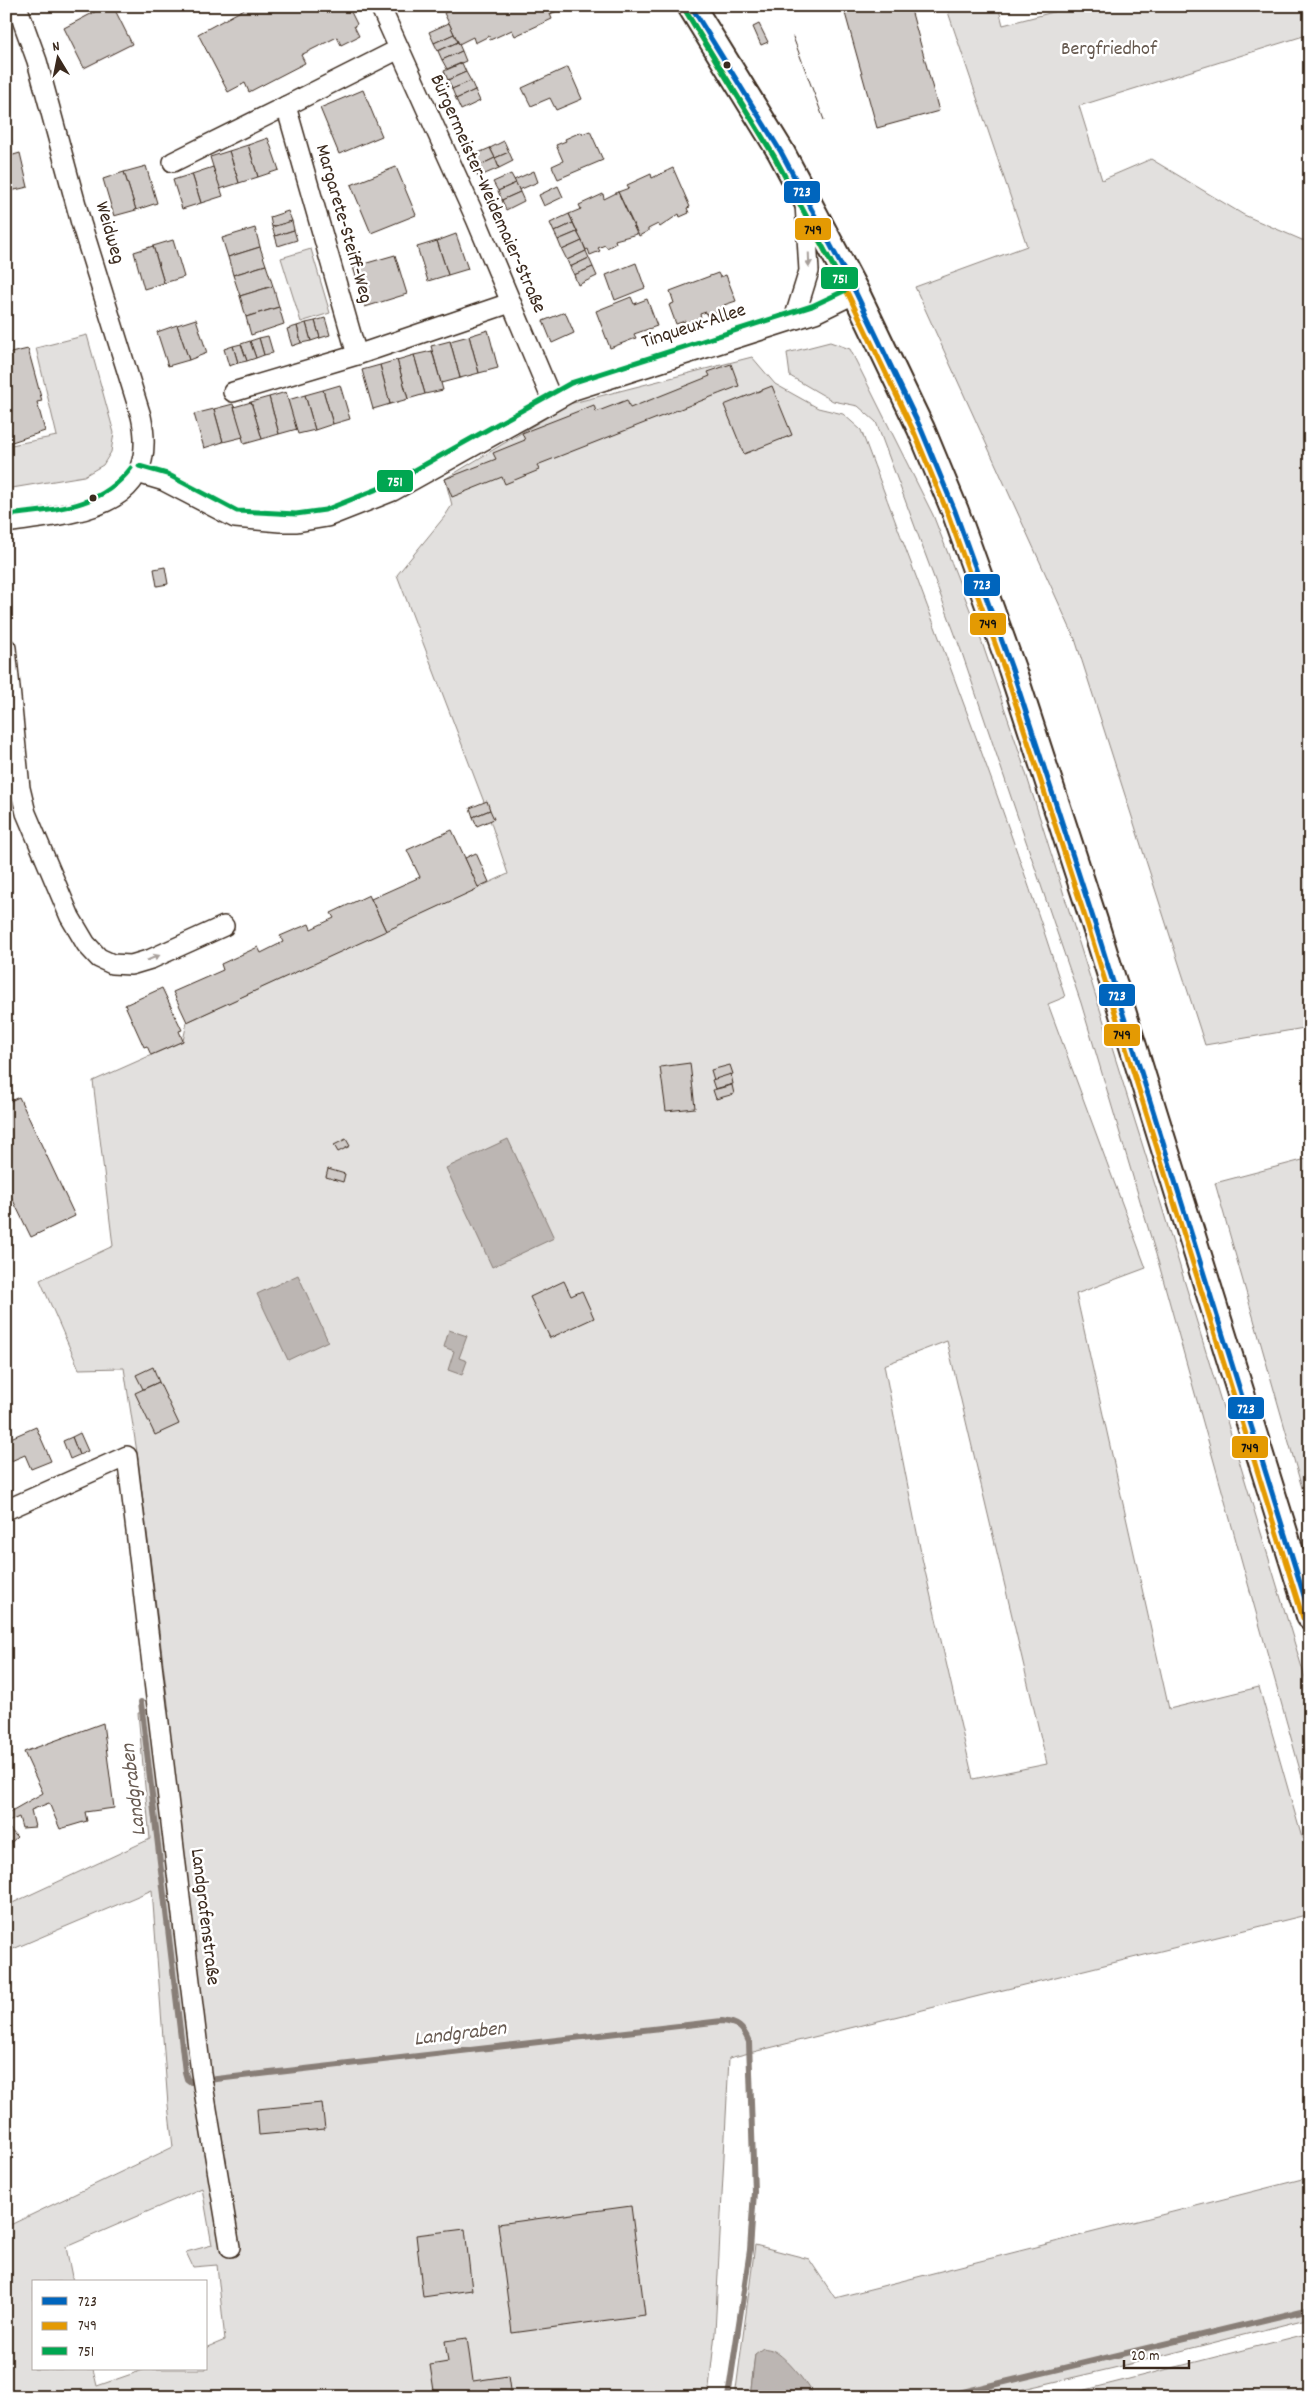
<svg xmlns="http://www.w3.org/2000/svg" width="1316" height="2403" font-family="Dekko,sans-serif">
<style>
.green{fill:#e2e0de;stroke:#8e857e;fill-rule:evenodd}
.water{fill:#bcb6b3;stroke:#887e77}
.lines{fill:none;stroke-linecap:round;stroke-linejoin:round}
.stream{stroke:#887e77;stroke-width:6}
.building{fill:#cfcac7;stroke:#3b2a1e}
.street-casing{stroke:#3b2a1e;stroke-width:22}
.secondary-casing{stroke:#3b2a1e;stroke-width:30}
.street{stroke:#fff;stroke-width:19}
.secondary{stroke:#fff;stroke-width:26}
.tram{stroke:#3b2a1e;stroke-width:1}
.bus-1-casing{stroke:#fff;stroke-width:9}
.bus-2-casing{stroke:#fff;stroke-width:9}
.bus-3-casing{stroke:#fff;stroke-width:9}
.bus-1{stroke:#0065bd;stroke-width:5}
.bus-2{stroke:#e49a03;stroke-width:5}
.bus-3{stroke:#00a651;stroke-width:5}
.oneway{fill:#a79f9a}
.bus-dot{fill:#3b2a1e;stroke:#fff;stroke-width:2}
.labels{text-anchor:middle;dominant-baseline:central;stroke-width:5;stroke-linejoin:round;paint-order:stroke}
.park-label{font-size:20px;fill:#65584e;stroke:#fff}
.street-label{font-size:20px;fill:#3b2a1e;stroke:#fff}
.water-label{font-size:21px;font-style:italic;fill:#685b52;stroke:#fff}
.line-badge{stroke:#fff;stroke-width:2}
.badge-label{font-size:14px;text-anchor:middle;font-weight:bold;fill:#fff}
.pale-badge-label{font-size:14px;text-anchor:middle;font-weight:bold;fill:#111}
</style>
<rect width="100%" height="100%" fill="#fff"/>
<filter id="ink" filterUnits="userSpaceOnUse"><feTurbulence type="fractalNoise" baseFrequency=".02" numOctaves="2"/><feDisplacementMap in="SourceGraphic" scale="10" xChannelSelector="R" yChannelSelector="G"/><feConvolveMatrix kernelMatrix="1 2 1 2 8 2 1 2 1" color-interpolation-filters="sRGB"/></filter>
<g filter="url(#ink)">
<g class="green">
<polygon points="946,6 998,6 1003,25 1065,9 1064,6 1310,6 1310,34 1079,106 1102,180 1151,159 1244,215 1302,240 1310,241 1310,1027 1205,1045 1075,639 915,287 1027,246"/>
<polygon points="311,249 330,313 301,322 281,258"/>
<polygon points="87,335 114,433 111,452 103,465 84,476 6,489 6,446 57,436 36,348"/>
<polygon points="830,342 850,349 933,515 977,628 1018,748 1161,1204 1310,1694 1310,1806 1158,1261 1081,1003 962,653 876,422 858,406 833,401 790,376 787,353"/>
<path d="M752,357L775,384L818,408L843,414L861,430C931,618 1005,805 1065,997L1048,1004L1146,1268L1076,1294L1169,1709L1259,1687L1310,1866V1914L729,2058L715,2333L708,2397H6V2227L173,2147L168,2105L152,1890L6,1952V1906L150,1839L138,1713L169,1712L138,1459L124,1368L79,1369L40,1280L113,1246L93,1081L183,1041L187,1022L508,874L484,802L397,575L445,516L452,505L445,479L569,404ZM947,1341L1047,1764L973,1779L922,1558L884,1365ZM202,2188L212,2245L186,2252L193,2267L217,2265L225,2340L206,2348V2369H146L97,2386L93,2369H34V2282H73L66,2247Z"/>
<polygon points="1310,1158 1310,1516 1215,1183"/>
<polygon points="1310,2177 1310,2318 1114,2368 989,2397 813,2397 812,2393 755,2354 750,2397 735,2397 755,2245 809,2259 835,2298"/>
<polygon points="1310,2333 1310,2397 1058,2397"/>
</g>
<g class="water">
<polygon points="508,1139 554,1238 492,1267 446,1168"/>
<polygon points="298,1275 328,1341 288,1360 257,1294"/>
<polygon points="449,1330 467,1336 459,1358 467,1361 462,1375 448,1370 454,1351 444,1347"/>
<path d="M763,2348C766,2349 771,2349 774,2351C785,2356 810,2386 813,2397H750L755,2354Z"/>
</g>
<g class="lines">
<g class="stream">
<path d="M141,1702L185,2072L187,2079L191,2082L722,2021C738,2023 743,2027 749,2042L754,2192L750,2250L728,2397"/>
<polyline points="942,2397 1310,2309"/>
</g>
</g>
<g class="building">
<polygon points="106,6 113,6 132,44 84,68 64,28"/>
<polygon points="250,6 348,6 357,24 354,26 359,36 341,45 337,37 301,55 305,63 249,92 245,83 228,92 198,34"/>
<polygon points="459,6 569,6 550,14 552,19 515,36 512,30 490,40 489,36 475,43 473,37 459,44 444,13"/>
<polygon points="843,6 910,6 939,111 877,128"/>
<polygon points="449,23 454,34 434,43 429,32"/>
<polygon points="759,24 768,42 761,45 753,27"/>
<polygon points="454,34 458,42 438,51 434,43"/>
<polygon points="458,42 462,51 442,60 438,51"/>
<polygon points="462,51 466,61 447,69 442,60"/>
<polygon points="462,63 466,72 448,80 444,71"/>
<polygon points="568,67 582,99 556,110 550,98 531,106 522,88"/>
<polygon points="466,72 471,81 452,89 448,80"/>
<polygon points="471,81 475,90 456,99 452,89"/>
<polygon points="363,90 382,136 339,154 320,108"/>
<polygon points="475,90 480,101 461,110 456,99"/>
<polygon points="6,119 12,142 7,144 10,156 20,153 28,187 6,192"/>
<polygon points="590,131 603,160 558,179 552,166 563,161 556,145 566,141 565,139 581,132 582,134"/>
<polygon points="268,138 279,170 258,177 248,145"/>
<polygon points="504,141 509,152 495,158 490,148"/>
<polygon points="248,145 258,177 239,183 229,151"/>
<polygon points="490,148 495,158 474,168 469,157"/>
<polygon points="229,151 239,183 220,189 210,157"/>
<polygon points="509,152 513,161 499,168 495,158"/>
<polygon points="495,158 499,168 478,177 474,168"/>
<polygon points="146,166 157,203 136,210 124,172"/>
<polygon points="213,167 223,196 201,203 192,174"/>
<polygon points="396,167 416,215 371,233 351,185"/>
<polygon points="673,168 690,207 687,208 689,213 680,217 679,214 660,227 658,224 648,229 648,231 639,236 618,192 629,188 627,185 651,174 652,178"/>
<polygon points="534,171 538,182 519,190 514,180"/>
<polygon points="124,172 136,210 114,216 103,179"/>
<polygon points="192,174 201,203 182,209 173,180"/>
<polygon points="511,174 516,183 498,191 493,182"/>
<polygon points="516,183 520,192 502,200 498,191"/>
<polygon points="558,186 563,197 544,206 539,195"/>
<polygon points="520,192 524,201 506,210 502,200"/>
<polygon points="618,192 637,234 615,240 616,243 607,248 605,245 598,248 600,251 590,255 588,249 586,250 569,214 581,209 579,205 603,194 604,199"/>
<polygon points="288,211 292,221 272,227 270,217"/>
<polygon points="569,214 573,223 554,232 550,223"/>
<polygon points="292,221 294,230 275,236 272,227"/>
<polygon points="573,223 577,232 558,240 554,232"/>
<polygon points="255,228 260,247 228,257 222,238"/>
<polygon points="294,230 297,240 278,246 275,236"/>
<polygon points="577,232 582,241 562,250 558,240"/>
<polygon points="456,234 468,269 448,275 437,241"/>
<polygon points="173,240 184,277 164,283 153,246"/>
<polygon points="437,241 448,275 428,281 417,247"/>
<polygon points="582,241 586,251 567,260 562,250"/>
<polygon points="153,246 164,283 144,289 134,252"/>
<polygon points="260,247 266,265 233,275 228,257"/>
<polygon points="586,251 589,258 570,267 567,260"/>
<polygon points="395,255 407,294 365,307 353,267"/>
<polygon points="589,258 593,267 574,275 570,267"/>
<polygon points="636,263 645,288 615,300 606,275"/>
<polygon points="266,265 273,286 240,296 233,275"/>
<polygon points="593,267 597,276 578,285 574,275"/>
<polygon points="718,273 720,277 726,275 736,301 724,305 725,309 707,316 706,312 700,314 701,318 686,323 685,321 676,324 669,305 674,303 670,291"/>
<polygon points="273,286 279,307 246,317 240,296"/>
<polygon points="631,297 634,304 647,299 657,326 634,334 636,338 610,348 596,311"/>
<polygon points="279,307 284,324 251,335 246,317"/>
<polygon points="565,312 574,333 552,343 543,321"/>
<polygon points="325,318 330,335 320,338 315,321"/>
<polygon points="196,319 207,353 189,360 177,325"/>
<polygon points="315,321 320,338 311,341 306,323"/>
<polygon points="306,323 311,341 301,343 297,326"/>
<polygon points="177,325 189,360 168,366 157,332"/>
<polygon points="297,326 301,343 292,346 287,329"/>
<polygon points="488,330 498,368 479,373 469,336"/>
<polygon points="268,336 273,353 264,355 259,338"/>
<polygon points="469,336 479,373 460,378 450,341"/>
<polygon points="259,338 264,355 256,358 250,341"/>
<polygon points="250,341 256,358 247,361 241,344"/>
<polygon points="450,341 460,378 441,383 431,346"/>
<polygon points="241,344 247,361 238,363 233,346"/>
<polygon points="233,346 238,363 229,366 224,349"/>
<polygon points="28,349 42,401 37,402 45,431 6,444 6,354"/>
<polygon points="432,351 443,390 425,394 414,355"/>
<polygon points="414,355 425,394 408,399 397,360"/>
<polygon points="397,360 408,399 390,404 380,365"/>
<polygon points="731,364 739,386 537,465 539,470 505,484 502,477 452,497 445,479 496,459 493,453 525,440 522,433 594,405 596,412 627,400 630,408 710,376 708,372"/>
<polygon points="380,365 390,404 373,409 362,370"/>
<polygon points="340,385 350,419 333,424 323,390"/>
<polygon points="772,386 792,435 744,454 724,405"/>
<polygon points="323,390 333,424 315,430 305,395"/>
<polygon points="286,392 297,429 279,434 269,397"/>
<polygon points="305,395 315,430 298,434 288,400"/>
<polygon points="269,397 279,434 262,439 251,402"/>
<polygon points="251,402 262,439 244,444 234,407"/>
<polygon points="233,404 243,437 223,442 214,409"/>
<polygon points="214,409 223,442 204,448 194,414"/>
<polygon points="165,567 168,584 157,586 154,569"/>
<polygon points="487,801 490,810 473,817 470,808"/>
<polygon points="490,810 494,819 477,826 473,817"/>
<polygon points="452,830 479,888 386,931 371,899 420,877 407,850"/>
<polygon points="476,853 489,882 478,887 465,858"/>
<polygon points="369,895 386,931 187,1022 173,992 223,970 221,964 258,947 261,953 283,942 280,936 294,930 309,924 311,929 334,918 331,913"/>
<polygon points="162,988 182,1030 179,1031 183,1041 151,1055 147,1046 144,1047 125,1005"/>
<polygon points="690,1063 695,1108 666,1111 660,1067"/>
<polygon points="730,1065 733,1074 714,1080 711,1070"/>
<polygon points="731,1074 733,1084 715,1089 712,1080"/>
<polygon points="732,1085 734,1094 716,1099 713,1090"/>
<polygon points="19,1097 75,1216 31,1237 6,1186 6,1103"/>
<polygon points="346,1139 350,1146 338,1152 334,1145"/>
<polygon points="328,1169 345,1174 343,1182 326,1177"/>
<polygon points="564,1281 571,1296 582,1291 594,1318 550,1338 530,1297"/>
<polygon points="153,1367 159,1382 143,1389 136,1375"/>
<polygon points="159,1382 179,1424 155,1435 135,1393"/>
<polygon points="36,1427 51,1461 31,1469 25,1455 11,1461 6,1450 6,1440"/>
<polygon points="80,1433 88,1451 79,1455 72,1437"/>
<polygon points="72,1437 79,1455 70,1459 63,1441"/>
<polygon points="103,1723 114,1808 85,1812 87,1821 60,1829 49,1803 31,1810 35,1827 22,1828 19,1817 6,1823 6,1814 43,1793 24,1752"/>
<polygon points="6,1825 17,1837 6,1847"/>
<polygon points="322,2103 325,2129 259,2135 257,2109"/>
<polygon points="631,2206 645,2315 512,2333 498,2224"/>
<polygon points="465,2229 472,2290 423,2297 416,2235"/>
<polygon points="467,2338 473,2381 508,2376 511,2397 435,2397 430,2365 448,2362 445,2341"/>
</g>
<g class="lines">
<defs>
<g id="street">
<polyline points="380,6 476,219 552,400"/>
<polyline points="399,49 286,106 357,355 510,303"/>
<polyline points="173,162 286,106"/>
<polyline points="794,319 809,271 805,203"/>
<polyline points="233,392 357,355"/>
<polyline points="137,473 164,481 235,518 280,522 297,522 327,517 393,491 574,390 815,313 856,293"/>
<path d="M6,523C73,513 162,511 141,416L81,223L37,61L17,6"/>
<polyline points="6,648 20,788 26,813 70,917 86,944 99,958 112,964 131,965 151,959 224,926"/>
<polyline points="6,1510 127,1456 201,2073 230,2247"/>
</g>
<polyline id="secondary" points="691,6 781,152 856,293 921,429 955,511 1012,669 1095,924 1310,1616"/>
</defs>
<use href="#street" class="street-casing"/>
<use href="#secondary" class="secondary-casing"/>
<use href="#street" class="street"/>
<use href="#secondary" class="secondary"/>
<polyline class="tram" points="793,37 824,120"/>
<defs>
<polyline id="bus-1" points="691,6 781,152 856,293 921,429 955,511 1012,669 1095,924 1310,1615"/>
<polyline id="bus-2" points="685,10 774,156 849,296 914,432 948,514 1005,671 1088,926 1303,1618"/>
<g id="bus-3">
<polyline points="139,466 167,474 237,511 296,514 325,510 390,484 571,383 812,306 846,290 774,156 685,10"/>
<path d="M6,515C54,509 99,510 131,468"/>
</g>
</defs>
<use href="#bus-1" class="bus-1-casing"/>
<use href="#bus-2" class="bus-2-casing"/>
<use href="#bus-3" class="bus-3-casing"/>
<use href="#bus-1" class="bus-1"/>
<use href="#bus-2" class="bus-2"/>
<use href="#bus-3" class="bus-3"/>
</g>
<defs><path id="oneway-solid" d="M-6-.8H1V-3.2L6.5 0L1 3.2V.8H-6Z" transform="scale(1.25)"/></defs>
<g class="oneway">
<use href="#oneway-solid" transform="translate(809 260) rotate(88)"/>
<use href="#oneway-solid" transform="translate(153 958) rotate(-22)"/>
</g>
</g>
<g class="bus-dot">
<circle cx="727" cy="65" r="4.5"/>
<circle cx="93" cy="498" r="4.5"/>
</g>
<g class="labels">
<g class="park-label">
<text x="1109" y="50">Bergfriedhof</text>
</g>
<g class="street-label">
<text transform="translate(487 194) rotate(66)">Bürgermeister-Weidemaier-Straße</text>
<text transform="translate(343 224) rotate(74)">Margarete-Steiff-Weg</text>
<text transform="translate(109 233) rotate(74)">Weidweg</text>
<text transform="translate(694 327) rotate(-18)">Tinqueux-Allee</text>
<text transform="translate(204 1917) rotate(83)">Landgrafenstraße</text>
</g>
<g class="water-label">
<text transform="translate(135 1790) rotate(-97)">Landgraben</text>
<text transform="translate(460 2035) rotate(-7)">Landgraben</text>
</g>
</g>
<g class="line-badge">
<rect x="783" y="180" width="38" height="24" rx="5" fill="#0065bd"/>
<rect x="794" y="217" width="38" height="24" rx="5" fill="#e49a03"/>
<rect x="820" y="266" width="39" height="24" rx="5" fill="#00a651"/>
<rect x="376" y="469" width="38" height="24" rx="5" fill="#00a651"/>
<rect x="963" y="573" width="38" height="24" rx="5" fill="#0065bd"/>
<rect x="969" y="612" width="38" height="24" rx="5" fill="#e49a03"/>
<rect x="1098" y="983" width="38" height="24" rx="5" fill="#0065bd"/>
<rect x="1103" y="1023" width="38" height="24" rx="5" fill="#e49a03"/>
<rect x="1227" y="1396" width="38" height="24" rx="5" fill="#0065bd"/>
<rect x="1231" y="1435" width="38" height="24" rx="5" fill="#e49a03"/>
</g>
<g class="badge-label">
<text x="802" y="196">723</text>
<text x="840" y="283">751</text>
<text x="395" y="486">751</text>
<text x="982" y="589">723</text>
<text x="1117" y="1000">723</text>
<text x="1246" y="1413">723</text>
</g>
<g class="pale-badge-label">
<text x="813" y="234">749</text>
<text x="988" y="628">749</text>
<text x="1122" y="1039">749</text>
<text x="1250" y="1452">749</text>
</g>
<rect width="1316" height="2403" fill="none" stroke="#fff" stroke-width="25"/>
<rect x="12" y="12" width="1291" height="2378" fill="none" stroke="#3b2a1e" stroke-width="2" filter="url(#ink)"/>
<rect x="32" y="2280" width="175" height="90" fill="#ffffff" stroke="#b1aaa5"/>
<rect x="42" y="2297" width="25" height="8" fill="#0065bd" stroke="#b1aaa5"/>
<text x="78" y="2306" font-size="15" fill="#3b2a1e">723</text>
<rect x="42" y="2322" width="25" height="8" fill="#e49a03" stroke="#b1aaa5"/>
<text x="78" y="2330" font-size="15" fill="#3b2a1e">749</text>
<rect x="42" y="2347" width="25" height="8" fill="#00a651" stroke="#b1aaa5"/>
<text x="78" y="2356" font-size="15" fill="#3b2a1e">751</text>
<g transform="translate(58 58) rotate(350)" stroke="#ffffff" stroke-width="4" paint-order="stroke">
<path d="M0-4L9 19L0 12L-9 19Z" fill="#3b2a1e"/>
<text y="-8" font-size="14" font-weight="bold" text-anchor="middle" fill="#3b2a1e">N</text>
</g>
<path d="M1124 2360v8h65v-8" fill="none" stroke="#3b2a1e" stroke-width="2.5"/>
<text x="1131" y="2360" font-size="15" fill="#3b2a1e" stroke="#ffffff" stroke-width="4" paint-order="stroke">20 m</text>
</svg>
